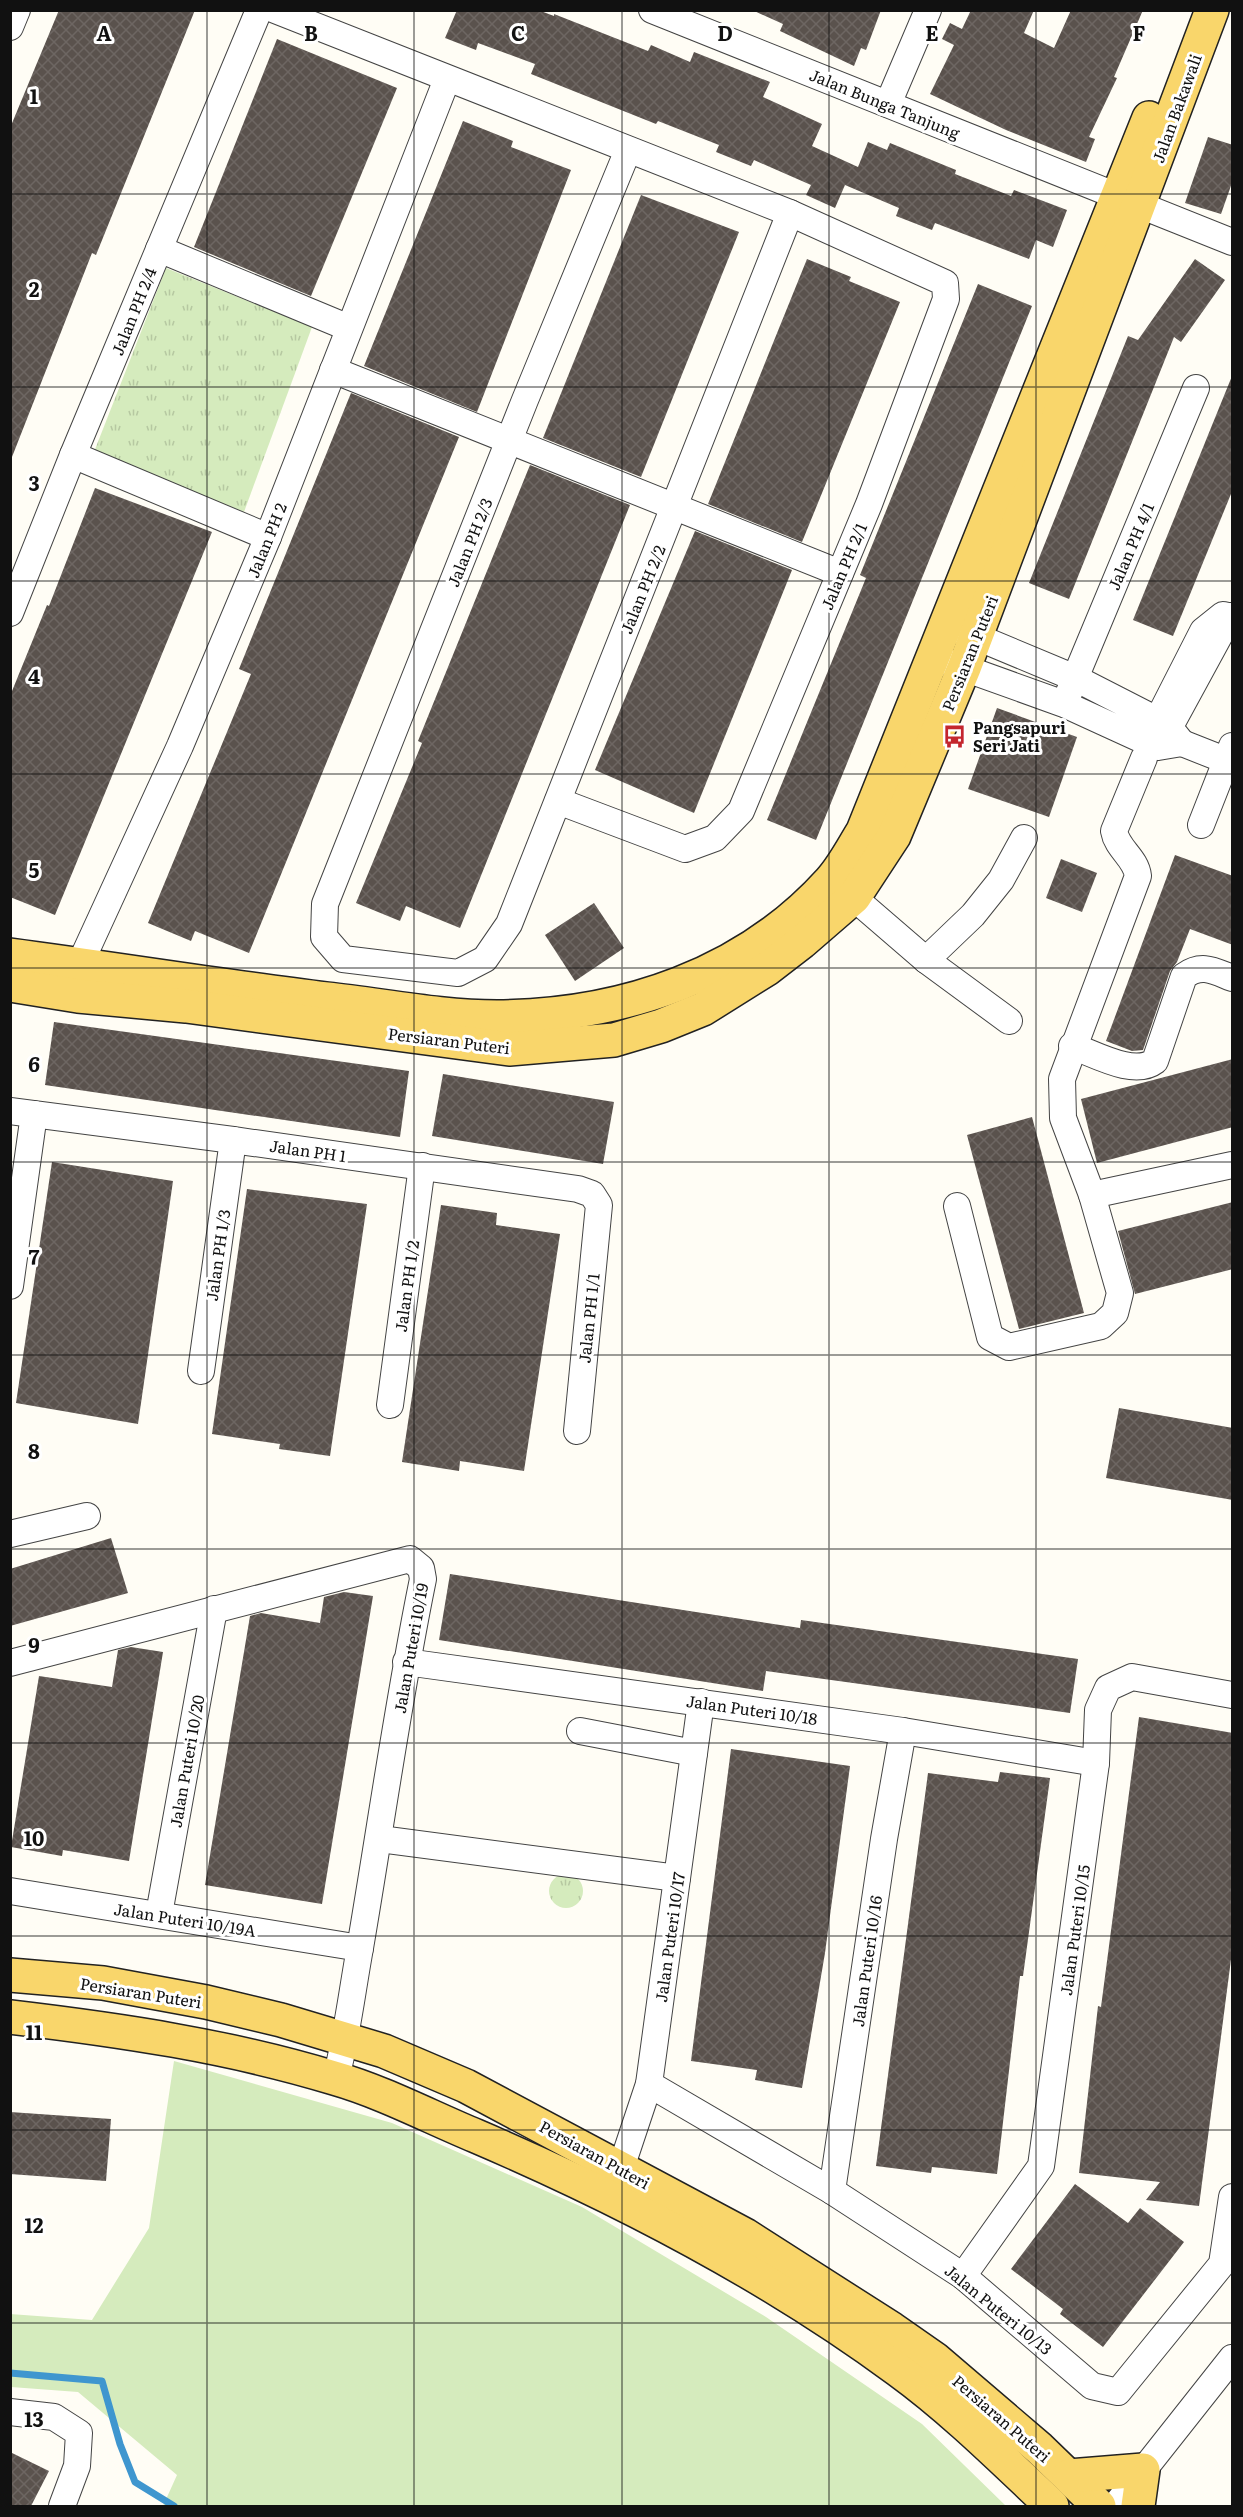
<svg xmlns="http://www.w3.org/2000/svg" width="1243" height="2517" font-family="Literata,serif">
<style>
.grass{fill:#d5ebbd}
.park{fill:url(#park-tufts)}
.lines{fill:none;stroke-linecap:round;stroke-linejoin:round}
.stream{stroke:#3f96cf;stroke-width:7}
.building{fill:url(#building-cross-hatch)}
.minor-casing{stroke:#444;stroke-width:28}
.major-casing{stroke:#222;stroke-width:36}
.minor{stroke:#fff;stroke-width:26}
.major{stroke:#f9d66b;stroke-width:33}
.grid{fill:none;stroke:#111;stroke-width:1.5;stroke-opacity:0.55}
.labels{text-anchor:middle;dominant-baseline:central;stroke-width:6;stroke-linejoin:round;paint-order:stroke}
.street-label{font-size:16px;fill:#111;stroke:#fff}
.poi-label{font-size:16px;font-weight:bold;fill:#111;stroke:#fff;text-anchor:start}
.grid-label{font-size:20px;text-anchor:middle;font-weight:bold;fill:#111;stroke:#fff;stroke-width:6;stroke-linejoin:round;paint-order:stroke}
</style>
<defs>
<pattern id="park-tufts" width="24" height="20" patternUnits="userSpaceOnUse" patternTransform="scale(1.5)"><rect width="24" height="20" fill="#d5ebbd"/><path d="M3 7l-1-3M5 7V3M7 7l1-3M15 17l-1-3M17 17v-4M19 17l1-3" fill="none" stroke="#b6c8a1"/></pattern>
<pattern id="building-cross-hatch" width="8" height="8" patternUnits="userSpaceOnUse" patternTransform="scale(1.5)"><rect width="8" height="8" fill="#5a524d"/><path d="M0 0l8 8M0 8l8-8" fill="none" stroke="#6d6662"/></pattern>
</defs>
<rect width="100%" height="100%" fill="#fffdf5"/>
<polygon class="grass" points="174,2061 392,2123 582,2207 766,2317 922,2424 1006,2506 163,2506 177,2475 78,2392 11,2387 10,2314 92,2320 149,2228"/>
<g class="park">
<polygon points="166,268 312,327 244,512 94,452"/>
<circle cx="566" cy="1891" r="17"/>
</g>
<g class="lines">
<polyline class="stream" points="10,2373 102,2381 120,2444 135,2482 174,2506"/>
</g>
<g class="building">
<polygon points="59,10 195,10 96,255 92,253 12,457 10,128"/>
<polygon points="457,10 538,10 554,16 554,14 648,51 651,45 690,62 694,52 770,82 763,97 822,124 812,146 858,167 868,142 887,150 890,143 956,170 955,174 1011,196 1014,190 1067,210 1053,247 1036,240 1029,259 935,223 932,230 896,216 899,208 845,185 835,208 806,195 811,185 754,160 751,166 716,152 719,145 658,121 656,124 531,74 535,64 478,43 476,50 445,38"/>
<polygon points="752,10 881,10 866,50 861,48 854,66 780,31 783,24"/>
<polygon points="971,10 1034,10 1024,33 1054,48 1071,10 1143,10 1114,77 1117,78 1089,137 1095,139 1086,162 1006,130 930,94 954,45 942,39 950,23 962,29"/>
<polygon points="277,39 397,88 311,296 194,247"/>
<polygon points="463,121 513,141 511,147 571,170 477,412 364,366"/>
<polygon points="1208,137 1233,145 1233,180 1221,214 1185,203"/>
<polygon points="641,195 739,232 641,477 543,438"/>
<polygon points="807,259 851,277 849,281 900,302 802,542 708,504"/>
<polygon points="1195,259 1225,280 1181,342 1174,337 1069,599 1029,583 1128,336 1138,340"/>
<polygon points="978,284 1032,306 816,840 767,820 866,578 860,575"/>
<polygon points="1232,376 1233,489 1173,636 1133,620"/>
<polygon points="351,393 459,437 249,953 195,931 191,941 148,923 251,674 239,669"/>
<polygon points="530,465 630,505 460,928 406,906 400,921 356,903 422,743 418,741"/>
<polygon points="95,488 212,532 55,915 10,897 10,696 47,605 49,606"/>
<polygon points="695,531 792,570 694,813 595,770"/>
<polygon points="997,708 1077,737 1049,817 968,789"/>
<polygon points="1175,855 1233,876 1233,945 1190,929 1177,962 1170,971 1143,1050 1132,1051 1106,1041"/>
<polygon points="1061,859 1097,873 1082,912 1046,898"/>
<polygon points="594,903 624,948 575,981 545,935"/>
<polygon points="54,1022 409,1071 400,1137 45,1085"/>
<polygon points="1233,1059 1233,1127 1097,1163 1081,1099"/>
<polygon points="443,1074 614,1102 603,1164 432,1136"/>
<polygon points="1032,1117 1084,1313 1019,1329 967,1135"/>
<polygon points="52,1162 173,1181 138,1424 16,1403"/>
<polygon points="247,1189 367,1204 330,1456 279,1449 280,1444 212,1434"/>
<polygon points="1233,1202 1233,1269 1135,1294 1118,1231"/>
<polygon points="441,1205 497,1213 496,1225 560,1234 524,1471 460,1461 459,1471 402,1462"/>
<polygon points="1119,1408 1233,1428 1233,1500 1106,1478"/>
<polygon points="111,1538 128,1593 10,1626 10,1569"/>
<polygon points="450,1574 800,1628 801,1620 1078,1659 1070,1713 766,1671 763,1691 439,1640"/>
<polygon points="344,1592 373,1596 322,1904 205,1885 250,1616 261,1613 320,1623 324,1597"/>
<polygon points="131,1647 163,1652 129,1861 63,1850 62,1856 11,1847 39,1676 112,1687 118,1650"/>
<polygon points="1139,1717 1233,1733 1233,1944 1199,2206 1146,2200 1160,2182 1079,2173 1098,2006 1101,2007"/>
<polygon points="731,1749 850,1766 825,1953 802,2088 755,2080 757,2070 691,2061"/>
<polygon points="1000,1772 1050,1778 1023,1976 1020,1976 997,2174 932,2167 931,2173 876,2166 928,1773 998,1782"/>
<polygon points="10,2112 111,2119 106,2181 10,2174"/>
<polygon points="1075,2184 1128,2223 1140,2208 1184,2242 1103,2347 1060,2314 1063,2309 1011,2269"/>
<polygon points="10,2452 49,2471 31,2506 10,2506"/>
</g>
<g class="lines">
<defs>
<g id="minor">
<polyline points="275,10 790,213 945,283 946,299 869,504 741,811 715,838 685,849 558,801"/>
<polyline points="652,10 1232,242"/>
<polyline points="10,27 17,10"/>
<polyline points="888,104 928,10"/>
<polyline points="628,150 525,400 325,904 324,937 343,959 458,973 485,959 509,924 790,213"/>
<polyline points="159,249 349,328"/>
<polyline points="333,370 840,573"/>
<polyline points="73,455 268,537"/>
<polyline points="10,613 73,455 259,10"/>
<polyline points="947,662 1064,704 1158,747 1182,743 1170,728 1157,720 1075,678 960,630"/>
<polyline points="1068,695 1196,388"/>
<polyline points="1150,735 1203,631 1223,615 1232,617"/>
<polyline points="1162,741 1230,616"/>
<polyline points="1182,743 1225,760"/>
<polyline points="1201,825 1232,746"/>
<polyline points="839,885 926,960 1009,1021"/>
<polyline points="926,960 973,915 1001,880 1024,838"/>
<polyline points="79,981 80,964 180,746 268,537 447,79"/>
<path d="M1072,1046C1095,1054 1134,1077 1155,1061L1184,976C1202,963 1214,971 1232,978"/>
<polyline points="10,1111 233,1140 578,1189 592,1194 599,1205 577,1431"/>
<polyline points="1092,1195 1232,1165"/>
<path d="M957,1206L990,1337L1009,1347L1101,1326L1115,1313L1120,1293L1092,1195L1063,1118L1062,1079L1138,876C1136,858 1117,849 1114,831L1144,758"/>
<polyline points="10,1286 34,1114"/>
<polyline points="201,1371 233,1140"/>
<polyline points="390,1405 422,1166"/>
<polyline points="10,1534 87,1516"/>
<polyline points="406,1662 903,1731 1096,1763"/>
<path d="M10,1663L410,1559L421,1568L423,1579C398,1701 381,1825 360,1948C352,1992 347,2035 336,2078"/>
<polyline points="580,1731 694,1753"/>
<polyline points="380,1839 677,1878"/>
<polyline points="10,1891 360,1948"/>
<polyline points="159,1914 214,1609"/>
<polyline points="649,2084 832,2191 963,2276 1092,2386 1118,2392 1222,2264 1232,2197"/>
<polyline points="621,2168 649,2084 701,1702"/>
<polyline points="832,2191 884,1839 903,1731"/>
<polyline points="963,2276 1041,2166 1096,1763 1098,1710 1108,1688 1132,1677 1232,1695"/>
<polyline points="10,2412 54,2417 79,2433 77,2466 62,2506"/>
<polyline points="1115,2506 1232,2358"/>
</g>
<g id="major">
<path d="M10,955C116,969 221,986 327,999C383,1005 441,1017 497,1017C623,1016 745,975 830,881C843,867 853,847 863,831L1149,118"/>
<polyline points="10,985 78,996 186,1006 509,1049 614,1040 661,1026 703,1009 767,969 802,942 854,897 894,836 964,668 1212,10"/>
<polyline points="10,1975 103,1983 206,2002 281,2020 384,2051 466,2086 745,2235 892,2329 935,2359 1039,2448 1099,2506"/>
<path d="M10,2017C120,2030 229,2046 334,2078C383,2092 430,2117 476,2136C623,2199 769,2275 898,2370C953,2410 1002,2459 1052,2506"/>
<polyline points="1069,2476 1143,2470 1138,2506"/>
</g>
</defs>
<use href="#minor" class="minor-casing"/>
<use href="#major" class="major-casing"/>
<use href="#minor" class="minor"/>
<use href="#major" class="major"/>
</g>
<path class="grid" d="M207,10V2506M414,10V2506M622,10V2506M829,10V2506M1036,10V2506M10,194H1232M10,387H1232M10,581H1232M10,774H1232M10,968H1232M10,1162H1232M10,1355H1232M10,1549H1232M10,1743H1232M10,1936H1232M10,2130H1232M10,2323H1232"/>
<defs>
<symbol id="bus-bare" viewBox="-9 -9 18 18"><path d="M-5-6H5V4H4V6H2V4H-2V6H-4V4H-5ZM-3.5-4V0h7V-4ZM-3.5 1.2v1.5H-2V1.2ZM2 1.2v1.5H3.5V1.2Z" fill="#c4262e" stroke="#fff" stroke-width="2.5" paint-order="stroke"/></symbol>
</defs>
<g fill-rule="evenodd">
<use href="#bus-bare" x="938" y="720" width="33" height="33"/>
</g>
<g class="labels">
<g class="street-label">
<text transform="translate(885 103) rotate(22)">Jalan Bunga Tanjung</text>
<text transform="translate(1176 108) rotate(-70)">Jalan Bakawali</text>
<text transform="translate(133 311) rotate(-68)">Jalan PH 2/4</text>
<text transform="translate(266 540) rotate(-68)">Jalan PH 2</text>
<text transform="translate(469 542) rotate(-68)">Jalan PH 2/3</text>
<text transform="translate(1130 546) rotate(-67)">Jalan PH 4/1</text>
<text transform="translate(843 566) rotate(-67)">Jalan PH 2/1</text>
<text transform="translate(642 589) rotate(-68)">Jalan PH 2/2</text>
<text transform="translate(969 653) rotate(-68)">Persiaran Puteri</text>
<text transform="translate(449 1040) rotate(7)">Persiaran Puteri</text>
<text transform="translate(308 1150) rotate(8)">Jalan PH 1</text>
<text transform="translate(217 1255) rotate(-82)">Jalan PH 1/3</text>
<text transform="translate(406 1286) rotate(-82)">Jalan PH 1/2</text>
<text transform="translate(588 1318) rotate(-84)">Jalan PH 1/1</text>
<text transform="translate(410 1648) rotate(-80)">Jalan Puteri 10/19</text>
<text transform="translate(752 1709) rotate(8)">Jalan Puteri 10/18</text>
<text transform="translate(186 1761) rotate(-80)">Jalan Puteri 10/20</text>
<text transform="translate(185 1919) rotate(9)">Jalan Puteri 10/19A</text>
<text transform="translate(1074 1930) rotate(-82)">Jalan Puteri 10/15</text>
<text transform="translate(669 1937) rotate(-82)">Jalan Puteri 10/17</text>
<text transform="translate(866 1961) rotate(-82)">Jalan Puteri 10/16</text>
<text transform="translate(141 1992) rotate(9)">Persiaran Puteri</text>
<text transform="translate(595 2154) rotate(29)">Persiaran Puteri</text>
<text transform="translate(999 2309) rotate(39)">Jalan Puteri 10/13</text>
<text transform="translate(1002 2418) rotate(41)">Persiaran Puteri</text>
</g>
<g class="poi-label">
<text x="973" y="727">Pangsapuri<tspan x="973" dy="18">Seri Jati</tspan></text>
</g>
</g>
<g class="grid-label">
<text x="104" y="41">A</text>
<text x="311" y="41">B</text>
<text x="518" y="41">C</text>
<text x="725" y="41">D</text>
<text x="932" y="41">E</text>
<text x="1139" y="41">F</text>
<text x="34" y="104">1</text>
<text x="34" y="297">2</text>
<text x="34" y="491">3</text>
<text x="34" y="684">4</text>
<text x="34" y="878">5</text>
<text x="34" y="1072">6</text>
<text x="34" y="1265">7</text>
<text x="34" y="1459">8</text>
<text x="34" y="1653">9</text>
<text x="34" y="1846">10</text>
<text x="34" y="2040">11</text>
<text x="34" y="2233">12</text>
<text x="34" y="2427">13</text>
</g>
<rect width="1243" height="2517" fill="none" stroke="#111111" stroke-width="24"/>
</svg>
